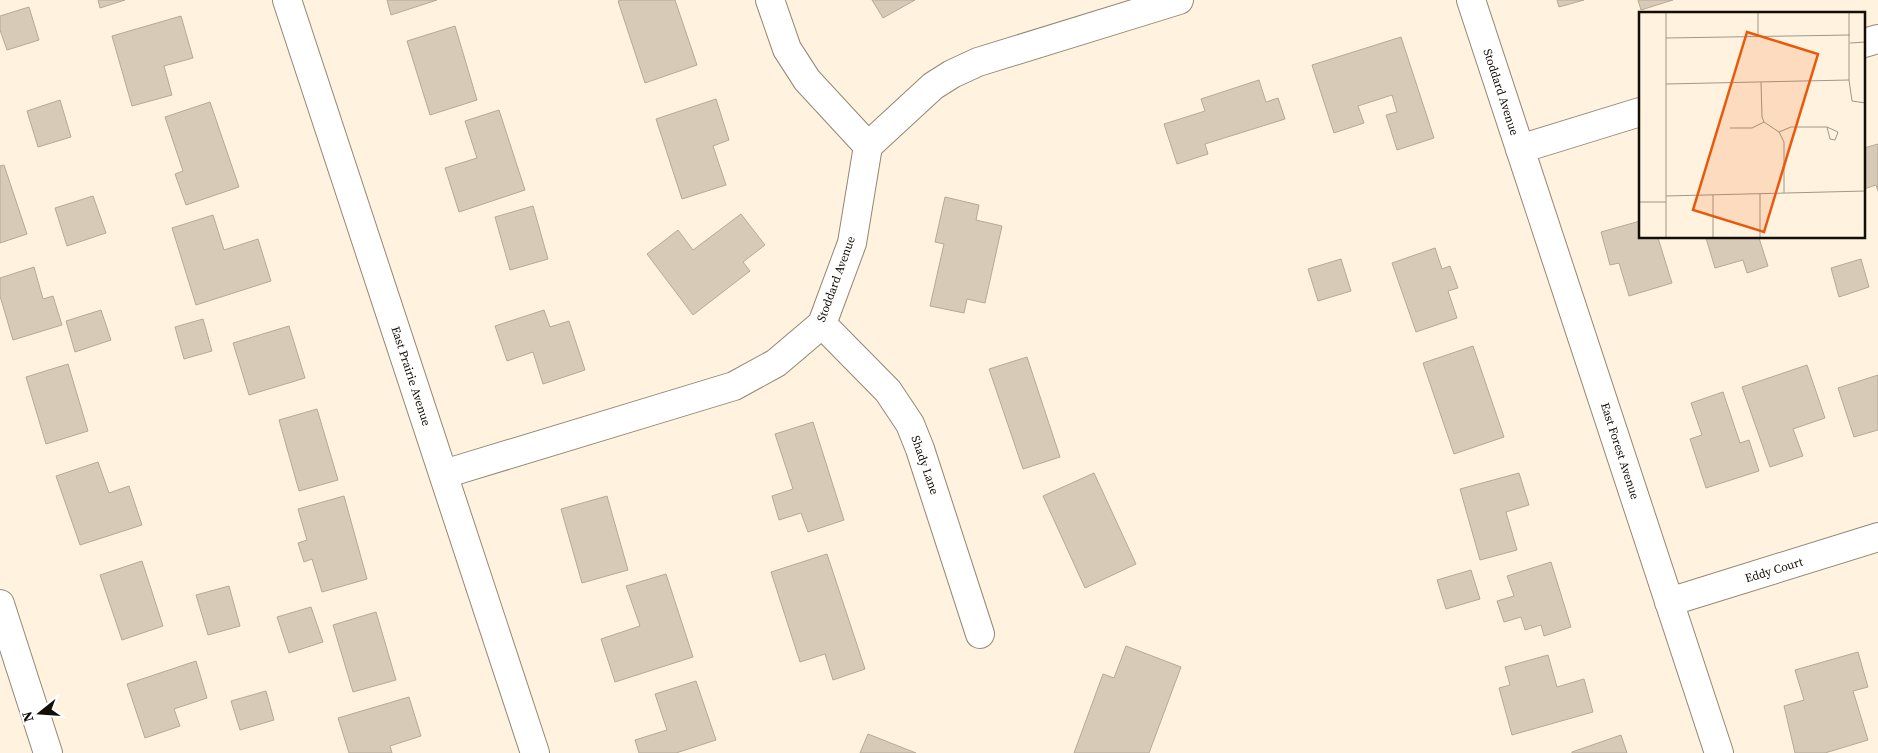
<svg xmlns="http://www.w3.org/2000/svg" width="1878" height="753" font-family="'Source Serif 4',serif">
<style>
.building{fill:#d7cab7;stroke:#b6a996}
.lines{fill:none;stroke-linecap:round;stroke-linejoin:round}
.minor-casing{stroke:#938775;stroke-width:30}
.minor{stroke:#fff;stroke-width:28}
.labels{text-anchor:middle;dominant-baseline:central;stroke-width:4;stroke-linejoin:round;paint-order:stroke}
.street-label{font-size:12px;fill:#130e08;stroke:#fff}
.inset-road{fill:none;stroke:#a19788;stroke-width:1}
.view{fill:#e8590c;fill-opacity:0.15;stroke:#e8590c;stroke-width:2.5}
.inset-edge{fill:none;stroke:#130e08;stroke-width:2.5}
</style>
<rect width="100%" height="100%" fill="#fff2de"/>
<g class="building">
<polygon points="98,0 125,0 100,8"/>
<polygon points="387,0 437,0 391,15"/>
<polygon points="622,0 675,0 697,65 645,83 618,1"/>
<polygon points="872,0 915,0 883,18"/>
<polygon points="1557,0 1584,0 1559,7"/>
<polygon points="1638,0 1673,0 1641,10"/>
<polygon points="29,7 39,40 7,50 0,30 0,16"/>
<polygon points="181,16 193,58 164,66 172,95 132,106 112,36"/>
<polygon points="455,26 477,100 430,115 407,41"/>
<polygon points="1401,37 1434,138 1397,150 1386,115 1397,112 1392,95 1358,106 1364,123 1334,133 1312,65"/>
<polygon points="1259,80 1266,102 1278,98 1285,119 1205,144 1208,154 1177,164 1164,124 1205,111 1201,99"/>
<polygon points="716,99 729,140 713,146 726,185 682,199 656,119"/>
<polygon points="60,100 71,137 38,147 27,111"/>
<polygon points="210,102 239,187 186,205 175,174 183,171 165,117"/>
<polygon points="499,110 525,190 459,212 445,168 477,158 465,121"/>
<polygon points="1878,144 1878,191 1876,185 1864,189 1864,148"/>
<polygon points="4,165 27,234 0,243 0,166"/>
<polygon points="93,196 106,233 67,246 55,208"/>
<polygon points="945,197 979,205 976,220 1002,226 985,303 967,299 964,313 930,306 944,244 935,242"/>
<polygon points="533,206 548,259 510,270 495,217"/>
<polygon points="741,214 765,245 743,262 750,271 693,315 647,254 678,230 693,250"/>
<polygon points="213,215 224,250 258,239 271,281 196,305 172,228"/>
<polygon points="1640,221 1640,238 1658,238 1672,283 1629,296 1619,263 1610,265 1601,232"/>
<polygon points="1706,238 1759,238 1768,266 1747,273 1743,260 1715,268"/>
<polygon points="1435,248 1442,269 1450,266 1458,288 1448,291 1457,318 1416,332 1392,263"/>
<polygon points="1341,259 1351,291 1318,301 1308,269"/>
<polygon points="1861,259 1869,287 1839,297 1831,268"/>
<polygon points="34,267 43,299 53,296 62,325 13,340 0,296 0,278"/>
<polygon points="101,310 111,340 75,352 66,321"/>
<polygon points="544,310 550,327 569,321 585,370 543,384 533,352 507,361 495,326"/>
<polygon points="203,319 212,351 184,359 175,327"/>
<polygon points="289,326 305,378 249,395 233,343"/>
<polygon points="1473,346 1504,437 1454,454 1423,363"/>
<polygon points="1027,357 1060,457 1023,469 989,369"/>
<polygon points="68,364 88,431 46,444 26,377"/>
<polygon points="1807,365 1825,418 1793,429 1803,456 1770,467 1742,387"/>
<polygon points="1878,375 1878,430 1854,437 1838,388"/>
<polygon points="1723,392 1740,443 1749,440 1759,471 1706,488 1690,439 1702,435 1691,403"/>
<polygon points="317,409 338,480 299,491 279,420"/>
<polygon points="813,422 844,520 808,532 801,513 779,520 772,496 793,489 775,434"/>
<polygon points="98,462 109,493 129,486 142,525 80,545 56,476"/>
<polygon points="1094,473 1136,564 1085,588 1043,496"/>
<polygon points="1519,473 1529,505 1506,512 1517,550 1480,560 1460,489"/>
<polygon points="344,496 367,579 322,592 312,559 304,562 298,543 307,540 298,509"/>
<polygon points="607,496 628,570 582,583 561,509"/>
<polygon points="827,554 865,669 833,680 825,654 800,662 771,572"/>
<polygon points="142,561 163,626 122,640 100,575"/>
<polygon points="1551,562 1571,627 1544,636 1541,625 1525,630 1521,617 1504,622 1497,601 1514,596 1507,576"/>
<polygon points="1471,570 1480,599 1446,609 1437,580"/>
<polygon points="666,574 693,657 615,682 601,639 640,626 626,586"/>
<polygon points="229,586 240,626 208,635 196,595"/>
<polygon points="311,607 323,642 289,653 277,617"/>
<polygon points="376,612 396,680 353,692 333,625"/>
<polygon points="1126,646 1181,667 1149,753 1074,753 1103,674 1114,678"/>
<polygon points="1858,652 1868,687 1853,691 1868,740 1825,753 1795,753 1784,706 1804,700 1795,670"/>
<polygon points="1548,655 1557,687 1584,679 1593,712 1512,735 1499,688 1510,685 1505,667"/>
<polygon points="196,661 207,698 174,709 180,726 145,738 127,684"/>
<polygon points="696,681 716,740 676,753 639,753 635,740 667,730 655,694"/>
<polygon points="266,691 274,720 240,730 231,701"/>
<polygon points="409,697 421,736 390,746 392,753 349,753 338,718"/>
<polygon points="868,734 916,753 860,753"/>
<polygon points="1621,735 1627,753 1572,753 1572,752"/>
</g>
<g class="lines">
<defs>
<g id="minor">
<polyline points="287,0 535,753"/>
<polyline points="770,0 787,49 807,80 868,146"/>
<polyline points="1471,0 1719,753"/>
<polyline points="1864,43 1878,39"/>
<polyline points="1520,149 1640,112"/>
<polyline points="822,324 888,391 910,424 920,449 980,634"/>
<polyline points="444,474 734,386 776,363 822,324 852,243 868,146 933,86 952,74 978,62 1179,0"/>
<polyline points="1669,602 1878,537"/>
<polyline points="0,604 48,753"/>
</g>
</defs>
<use href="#minor" class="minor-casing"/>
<use href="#minor" class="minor"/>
</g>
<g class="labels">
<g class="street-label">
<text transform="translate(1501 92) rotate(72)">Stoddard Avenue</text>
<text transform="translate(836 279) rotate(-70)">Stoddard Avenue</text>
<text transform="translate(411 376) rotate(72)">East Prairie Avenue</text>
<text transform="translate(1620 451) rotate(72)">East Forest Avenue</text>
<text transform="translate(925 465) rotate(71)">Shady Lane</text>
<text transform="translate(1774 570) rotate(-17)">Eddy Court</text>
</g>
</g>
<g transform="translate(1639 12)">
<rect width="226" height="226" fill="#fff2de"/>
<path class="inset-road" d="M27,0V226M119,0V25M27,26L211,23M211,31L227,30M210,68V0M122,70L123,105L125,110L140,120L145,130V181M27,72L210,68L213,89L227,91M91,116H113L125,110M140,120L152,115H188L191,127L196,128L199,120L188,115M121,182V226M74,183V226M27,184L227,179M0,190H27"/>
<path class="view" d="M108,20L179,42L125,220L54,198Z"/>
<rect width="226" height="226" class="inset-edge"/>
</g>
<g transform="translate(40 713) rotate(253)" stroke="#ffffff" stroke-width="4" paint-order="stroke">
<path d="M0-4L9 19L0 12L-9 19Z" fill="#130e08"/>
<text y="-8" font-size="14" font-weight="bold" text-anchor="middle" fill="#130e08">N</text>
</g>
</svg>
